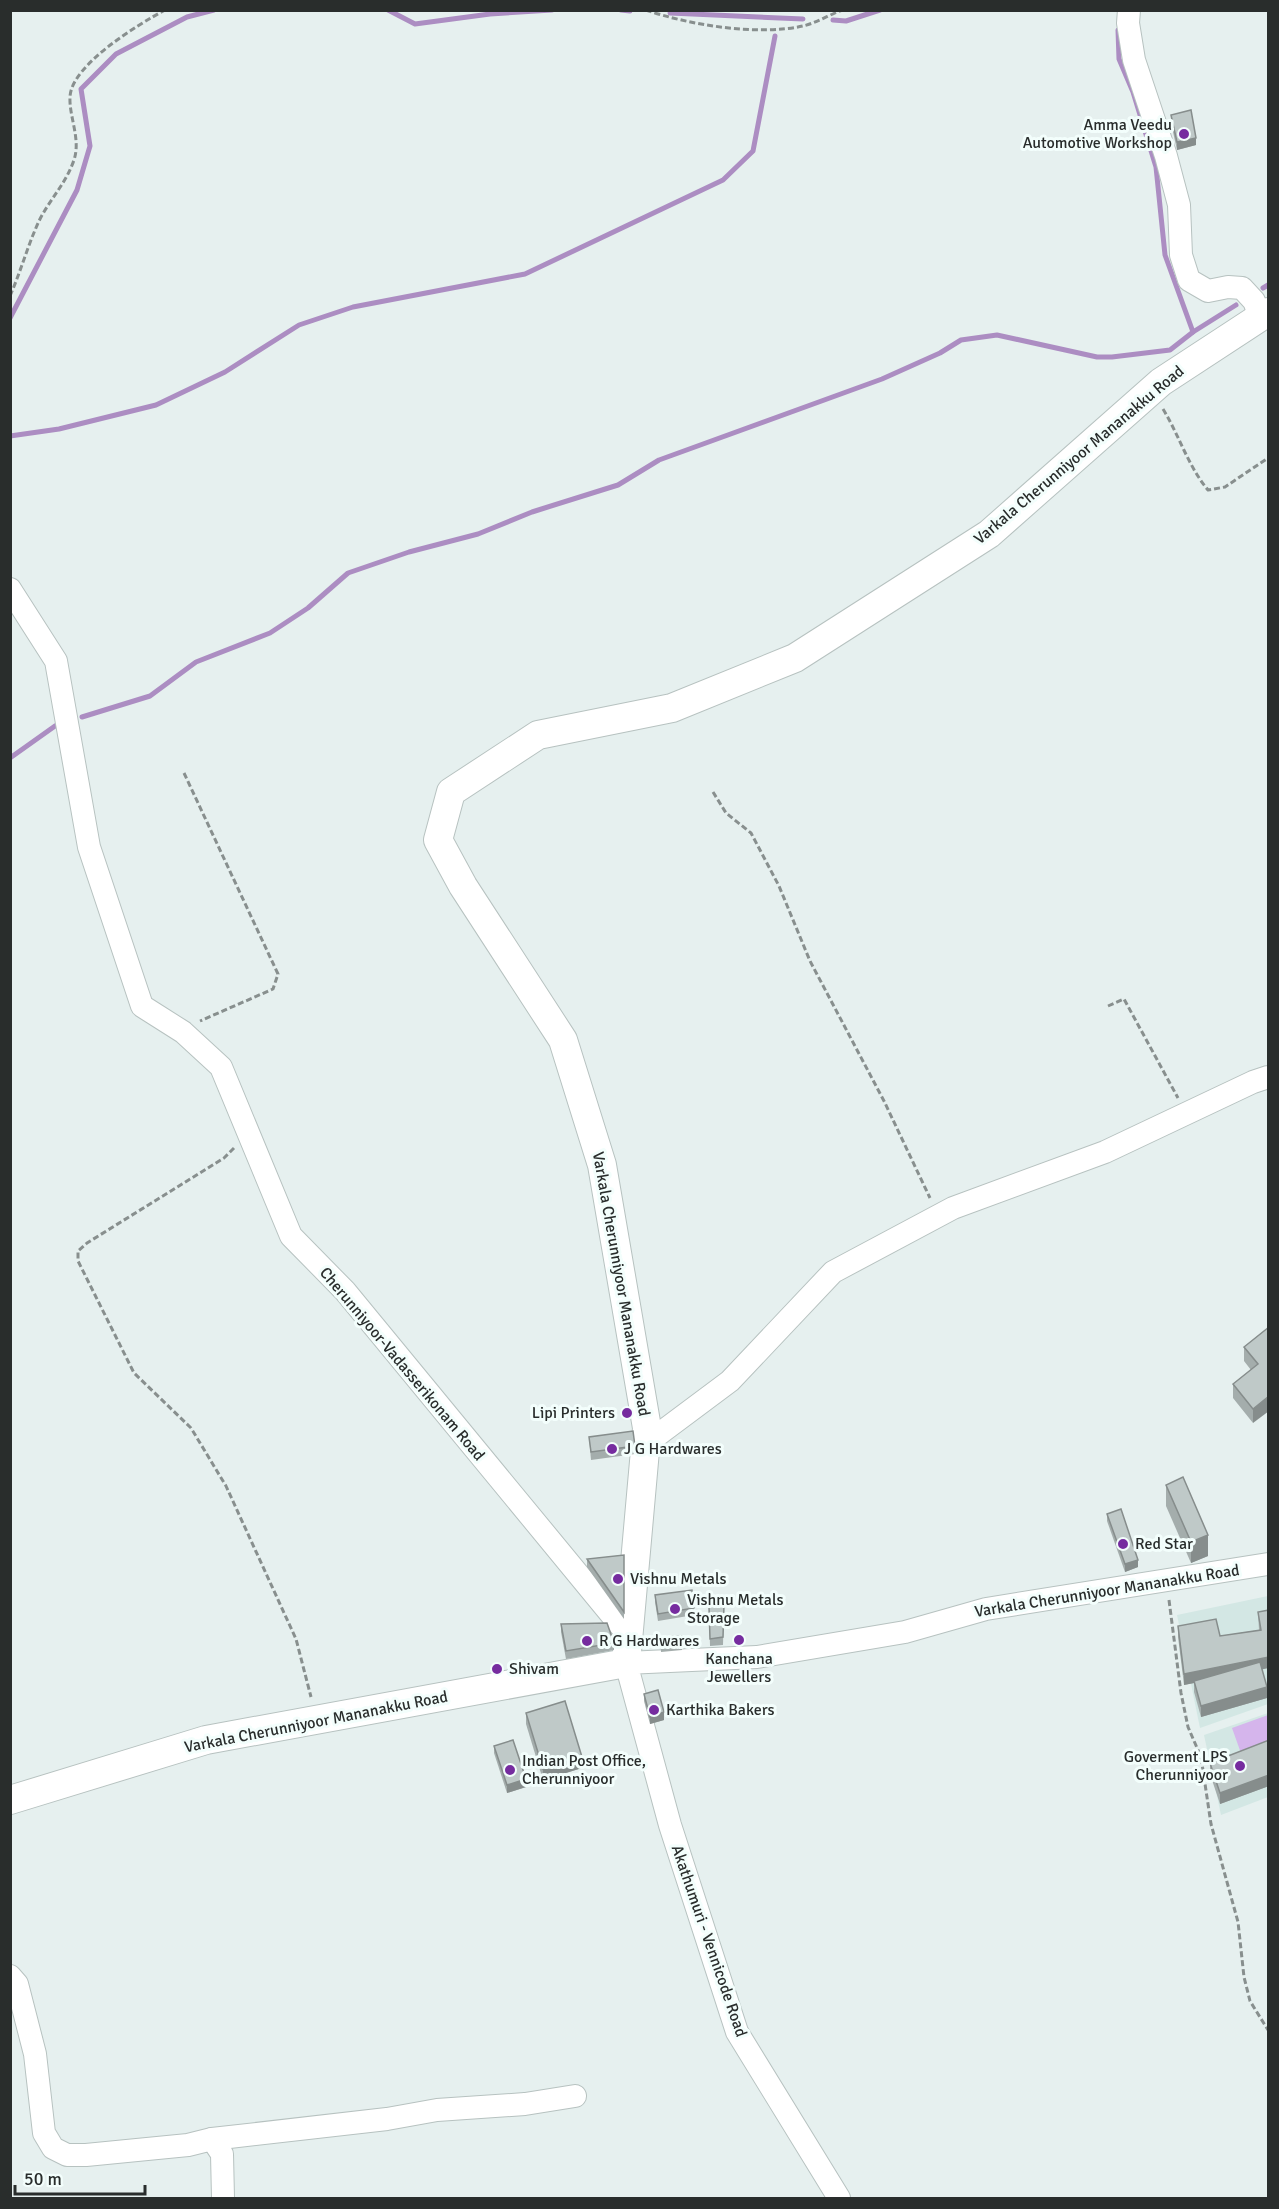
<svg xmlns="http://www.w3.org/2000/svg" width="1279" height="2209" font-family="Signika,sans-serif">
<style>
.built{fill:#d3e7e4}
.green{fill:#d5b5ec}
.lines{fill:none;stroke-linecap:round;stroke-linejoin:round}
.stream{stroke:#ac8dc2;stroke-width:5}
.minor-casing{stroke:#b7c2c0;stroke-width:24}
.major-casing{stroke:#b7c2c0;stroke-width:30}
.path{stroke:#888f8e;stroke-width:3;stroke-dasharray:6 3;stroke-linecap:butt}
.minor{stroke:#fff;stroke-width:22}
.major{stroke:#fff;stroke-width:28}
.wall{fill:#a4adac}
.shaded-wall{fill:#868d8c}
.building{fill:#bfc9c8;stroke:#868d8c;stroke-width:1.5}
.poi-dot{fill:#762c9f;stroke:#f3fefc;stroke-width:2}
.labels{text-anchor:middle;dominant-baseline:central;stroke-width:6;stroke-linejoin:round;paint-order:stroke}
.poi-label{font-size:16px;fill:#292d2c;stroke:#f3fefc;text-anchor:start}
.street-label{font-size:16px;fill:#292d2c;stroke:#f3fefc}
</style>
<rect width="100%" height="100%" fill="#e6f0ef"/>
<g class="built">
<polygon points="1268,1596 1268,1704 1200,1728 1177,1615"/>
<polygon points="1268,1713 1268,1797 1221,1815 1204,1735"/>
</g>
<polygon class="green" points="1268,1715 1268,1747 1242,1756 1232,1728"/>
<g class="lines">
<g class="stream">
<polyline points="388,10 415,24 490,14 552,10"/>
<polyline points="621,10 630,11"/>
<polyline points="670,13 803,19"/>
<polyline points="833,20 846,21 880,10"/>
<polyline points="1263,288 1268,285"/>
<polyline points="10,318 77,190 90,146 81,89 116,54 187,17 214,10"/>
<polyline points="1193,332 1236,305"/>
<polyline points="10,436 59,429 156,405 225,372 299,325 353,307 525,274 723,180 753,151 775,36"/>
<polyline points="82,717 150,696 196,662 270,633 308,608 348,573 409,552 478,534 532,512 618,485 659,460 882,379 940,353 961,340 997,335 1097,357 1112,357 1170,350 1193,332 1165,255 1156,167 1133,92 1119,59 1118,30"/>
<polyline points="10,758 55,726"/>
</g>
<defs>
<g id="minor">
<polyline points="1129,10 1128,23 1134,60 1166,156 1179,205 1181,255 1189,280 1208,291 1228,287 1242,288 1254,301 1260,317"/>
<polyline points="10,589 56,661 89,847 142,1006 183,1032 221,1067 291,1236 345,1291 629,1636"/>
<polyline points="647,1443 730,1381 833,1272 953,1208 1105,1152 1253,1082 1268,1077"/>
<polyline points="10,1976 17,1984 35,2054 44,2133 53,2148 67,2155 86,2155 188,2145 212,2139 222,2154 223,2198"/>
<polyline points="212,2139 387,2119 437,2110 525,2104 575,2096"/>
<polyline points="839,2198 737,2032 670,1825 626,1663 757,1657 905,1632 986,1609 1268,1564"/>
</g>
<polyline id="major" points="10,1800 206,1740 626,1663 647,1428 602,1165 563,1040 463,886 438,840 451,792 538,735 672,708 795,658 989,534 1161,382 1268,312"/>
</defs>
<use href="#minor" class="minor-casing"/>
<use href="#major" class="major-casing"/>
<g class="path">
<path d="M646,10C689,25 758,36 803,26C816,23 829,15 842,10"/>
<path d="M10,296C21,271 28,244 40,219C51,198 66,183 74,160C81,139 69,117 70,97C71,65 139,24 165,10"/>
<path d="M1163,409C1179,435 1188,466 1208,490L1225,487L1268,458"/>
<polyline points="184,773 278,974 273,989 200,1021"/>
<polyline points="713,792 726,813 751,833 779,886 810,961 884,1101 930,1198"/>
<polyline points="1108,1006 1124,999 1178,1098"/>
<polyline points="234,1148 224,1158 87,1243 78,1251 78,1261 134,1373 191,1428 226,1486 296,1639 311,1697"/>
<polyline points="1169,1600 1181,1693 1188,1727 1201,1757 1211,1824 1238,1922 1244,1977 1250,2001 1268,2030"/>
</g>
<use href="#minor" class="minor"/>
<use href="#major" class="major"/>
</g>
<g class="wall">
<polygon points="1171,115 1196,145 1177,150 1171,123"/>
<polygon points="1269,1327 1253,1423 1233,1398 1233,1384 1251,1370 1244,1361 1244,1347"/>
<polygon points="589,1437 635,1446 635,1454 591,1460"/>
<polygon points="1166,1485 1208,1556 1191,1563 1166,1506"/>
<polygon points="1107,1514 1138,1567 1125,1572 1107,1521"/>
<polygon points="624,1555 624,1619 587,1567 587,1559"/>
<polygon points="655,1595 694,1608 694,1615 658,1621 655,1602"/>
<polygon points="724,1605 723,1645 710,1646 709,1607"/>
<polygon points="1269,1610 1262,1669 1267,1698 1201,1717 1194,1692 1194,1683 1184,1685 1178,1637 1178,1626 1220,1636 1259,1630 1258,1612"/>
<polygon points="561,1624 614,1643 614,1650 566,1659 561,1632"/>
<polygon points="682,1636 682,1650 661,1652 660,1637"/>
<polygon points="644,1694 664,1720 650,1724 644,1701"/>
<polygon points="526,1713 582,1768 543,1780 526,1724"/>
<polygon points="1269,1740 1269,1786 1220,1804 1210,1774 1210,1763"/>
<polygon points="494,1746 526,1787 507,1793 494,1753"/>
</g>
<g class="shaded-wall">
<polygon points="1196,138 1196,145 1177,150 1177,142"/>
<polygon points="1269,1396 1269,1411 1253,1423 1253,1409"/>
<polygon points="1208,1535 1208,1556 1191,1563 1191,1542"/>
<polygon points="1138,1560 1138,1567 1125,1572 1125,1564"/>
<polygon points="1269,1657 1269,1668 1184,1685 1184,1674"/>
<polygon points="1267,1687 1267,1698 1201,1717 1201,1706"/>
<polygon points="664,1712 664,1720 650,1724 650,1717"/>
<polygon points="582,1757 582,1768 543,1780 543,1769"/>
<polygon points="1269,1775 1269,1786 1220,1804 1220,1793"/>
<polygon points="526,1779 526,1787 507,1793 507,1785"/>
</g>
<g class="building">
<polygon points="1191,110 1196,138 1177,142 1171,115"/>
<polygon points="1269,1327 1269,1396 1253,1409 1233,1384 1258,1364 1244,1347"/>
<polygon points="633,1431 635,1446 591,1452 589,1437"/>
<polygon points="1183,1477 1208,1535 1191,1542 1166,1485"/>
<polygon points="1121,1509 1138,1560 1125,1564 1107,1514"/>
<polygon points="624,1555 624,1612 587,1559"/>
<polygon points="692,1590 694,1608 658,1614 655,1595"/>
<polygon points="724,1605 723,1637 710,1639 709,1607"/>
<polygon points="1269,1610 1269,1657 1184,1674 1178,1626 1216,1619 1220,1636 1261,1630 1258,1612"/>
<polygon points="607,1623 614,1643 566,1651 561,1624"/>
<polygon points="682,1636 682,1647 661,1648 660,1637"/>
<polygon points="1260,1662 1267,1687 1201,1706 1194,1681"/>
<polygon points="658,1690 664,1712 650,1717 644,1694"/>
<polygon points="565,1701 582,1757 543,1769 526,1713"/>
<polygon points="513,1740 526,1779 507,1785 494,1746"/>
<polygon points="1269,1740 1269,1775 1220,1793 1210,1763"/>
</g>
<g class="poi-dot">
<circle cx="1184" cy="134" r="6"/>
<circle cx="627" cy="1413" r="6"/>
<circle cx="612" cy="1449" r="6"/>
<circle cx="1123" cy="1544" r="6"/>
<circle cx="618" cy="1579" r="6"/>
<circle cx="675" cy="1609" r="6"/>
<circle cx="739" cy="1640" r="6"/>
<circle cx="587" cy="1641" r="6"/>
<circle cx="497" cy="1669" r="6"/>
<circle cx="654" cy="1710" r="6"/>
<circle cx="1240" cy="1766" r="6"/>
<circle cx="510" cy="1770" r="6"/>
</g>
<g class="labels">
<g class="poi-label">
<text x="1172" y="125" text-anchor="end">Amma Veedu<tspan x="1172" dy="18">Automotive Workshop</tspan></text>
<text x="615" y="1413" text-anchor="end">Lipi Printers</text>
<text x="624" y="1449">J G Hardwares</text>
<text x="1135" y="1544">Red Star</text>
<text x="630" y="1579">Vishnu Metals</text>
<text x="687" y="1600">Vishnu Metals<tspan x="687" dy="18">Storage</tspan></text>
<text x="599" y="1641">R G Hardwares</text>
<text x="739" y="1659" text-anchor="middle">Kanchana<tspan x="739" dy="18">Jewellers</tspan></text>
<text x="509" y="1669">Shivam</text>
<text x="666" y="1710">Karthika Bakers</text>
<text x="1228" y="1757" text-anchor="end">Goverment LPS<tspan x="1228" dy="18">Cherunniyoor</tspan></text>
<text x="522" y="1761">Indian Post Office,<tspan x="522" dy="18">Cherunniyoor</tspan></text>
</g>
<g class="street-label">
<text transform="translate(1079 455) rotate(-40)">Varkala Cherunniyoor Mananakku Road</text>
<text transform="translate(621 1284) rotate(80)">Varkala Cherunniyoor Mananakku Road</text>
<text transform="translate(402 1364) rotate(50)">Cherunniyoor-Vadasserikonam Road</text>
<text transform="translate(1107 1591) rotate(-9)">Varkala Cherunniyoor Mananakku Road</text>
<text transform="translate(316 1722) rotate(-11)">Varkala Cherunniyoor Mananakku Road</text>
<text transform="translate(709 1941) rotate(71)">Akathumuri - Vennicode Road</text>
</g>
</g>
<rect width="1279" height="2209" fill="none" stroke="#292d2c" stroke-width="24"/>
<path d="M15 2185v9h130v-9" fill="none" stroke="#292d2c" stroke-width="3"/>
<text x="24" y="2185" font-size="18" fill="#292d2c" stroke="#f3fefc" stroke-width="4.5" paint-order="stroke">50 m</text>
</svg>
